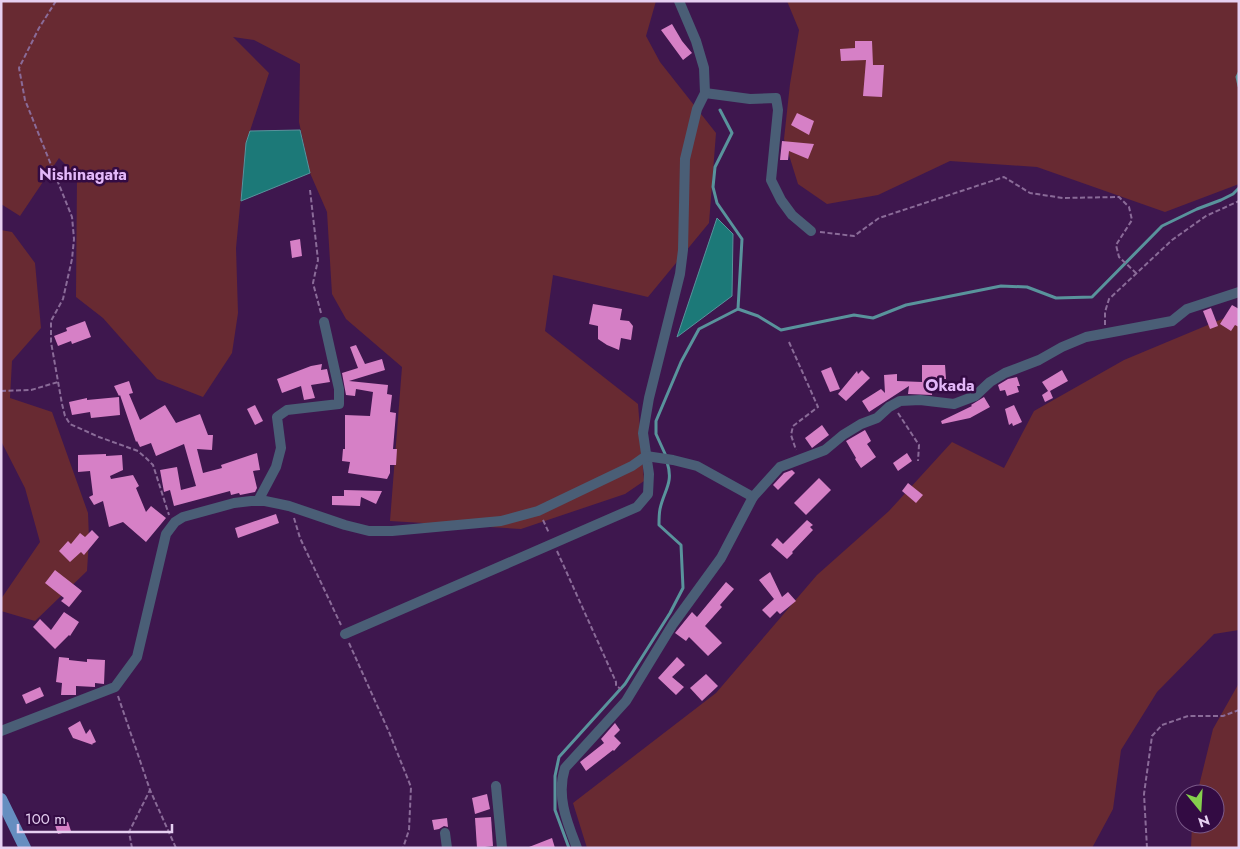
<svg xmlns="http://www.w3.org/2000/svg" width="1240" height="849" font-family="Jost,sans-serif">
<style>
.green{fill:#682a32}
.water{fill:#1c7978;stroke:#59939c}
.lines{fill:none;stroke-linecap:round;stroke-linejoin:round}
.stream{stroke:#59939c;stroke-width:3}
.building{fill:#d680c6}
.path{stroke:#8a6b98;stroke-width:2;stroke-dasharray:5 2.5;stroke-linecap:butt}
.minor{stroke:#4a5e76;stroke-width:10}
.primary{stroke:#668ec0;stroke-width:12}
.labels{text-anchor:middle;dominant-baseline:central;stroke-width:5;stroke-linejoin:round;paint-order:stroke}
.quarter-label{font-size:16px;font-weight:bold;fill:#e3b7f9;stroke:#330b43}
</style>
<rect width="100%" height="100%" fill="#3e174e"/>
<g class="green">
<polygon points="1,1 656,1 646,36 660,62 716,133 709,223 648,297 553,275 545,331 638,404 644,481 625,494 521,529 390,521 402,367 346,319 332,294 327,212 310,173 299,122 300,64 254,40 233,37 269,73 246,143 236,248 238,313 232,353 203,397 157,379 103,318 76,297 77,176 59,158 20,216 1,204"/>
<polygon points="787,1 1239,1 1239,184 1165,212 1037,167 950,161 878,195 827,204 798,184 784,139 790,84 799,30"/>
<polygon points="1,230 12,232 35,263 41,328 12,361 10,398 52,412 88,513 89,539 87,571 35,621 1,611 1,599 40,542 25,488 1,441"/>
<polygon points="1239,312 1239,630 1214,634 1157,692 1121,750 1113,809 1092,848 587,848 573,803 716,693 817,575 889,511 952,442 1004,468 1034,411 1124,360"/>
<polygon points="1239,683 1239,848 1191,848 1192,824 1215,824 1215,794 1197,794 1213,729"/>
</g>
<g class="water">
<polygon points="300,130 310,173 241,201 246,143 250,131"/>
<polygon points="717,218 733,234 732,296 677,337"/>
</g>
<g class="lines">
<g class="stream">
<polyline points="1239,73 1237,77 1239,86"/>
<polyline points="720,110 732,133 715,167 713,187 717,203 742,239 738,309"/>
<polyline points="666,456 656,434 656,421 681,362 699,329 738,309 758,316 781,330 854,315 873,318 906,305 1001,286 1027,287 1056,298 1092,297 1162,226 1197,209 1221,200 1233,194 1239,188"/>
<path d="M569,848L555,810V776L559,757L625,684L670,613L683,588L681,545L659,525C659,520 659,514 660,509C664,490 674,483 667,462"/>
</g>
</g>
<g class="building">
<polygon points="672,24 682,41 692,53 683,60 661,30"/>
<polygon points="855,41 872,41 873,65 884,65 882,97 863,96 866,60 841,61 840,49 855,48"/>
<polygon points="797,113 814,121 809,135 791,125"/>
<polygon points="782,141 814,144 808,159 789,151 788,160 780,160"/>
<polygon points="300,239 302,256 292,258 290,241"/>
<polygon points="593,304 622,309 620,320 629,321 633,326 631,340 621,338 619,350 607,345 598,339 598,326 589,324"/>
<polygon points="1232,305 1239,309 1239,327 1235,325 1231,331 1220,324"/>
<polygon points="1211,308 1218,326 1210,329 1203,311"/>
<polygon points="85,321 91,337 72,344 71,341 58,346 54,336 67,331 66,328"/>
<polygon points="356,345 365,364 382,359 385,370 349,381 388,385 387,394 392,395 390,412 396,413 393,449 397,449 396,465 390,465 390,473 387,479 348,473 350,462 342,461 343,449 345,449 345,415 370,416 373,392 356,389 355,396 346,395 342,373 358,368 350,347"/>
<polygon points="322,364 321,370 327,369 330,382 311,385 315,398 304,400 301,386 282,393 277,379 311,366"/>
<polygon points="922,365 945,365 946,379 933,379 932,395 908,394 909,386 869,412 862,401 881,389 885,393 884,375 897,374 897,381 922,382"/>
<polygon points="831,367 840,389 830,392 821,371"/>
<polygon points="862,370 870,378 846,401 838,394 857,371 858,374"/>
<polygon points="1062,370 1068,381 1050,391 1053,398 1045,402 1042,395 1048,391 1042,382"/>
<polygon points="1017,377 1020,386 1017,386 1019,392 1007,396 1005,390 1000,391 998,385 1008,379"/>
<polygon points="129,381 133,393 129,394 140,420 165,405 176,423 200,414 208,435 213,435 212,450 197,449 203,473 222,468 221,465 257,453 260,470 253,471 257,488 255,492 240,495 239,493 231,495 230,491 174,506 170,490 164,492 160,470 177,467 181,490 196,486 184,444 156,456 151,443 140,447 137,441 136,442 120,395 119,396 114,386"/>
<polygon points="119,397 120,415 91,418 90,412 72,415 69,402 87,398 87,400"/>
<polygon points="984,397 990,407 970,418 942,424 941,421 972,406 971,405"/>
<polygon points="255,405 263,421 255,425 247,409"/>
<polygon points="1014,405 1022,422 1013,426 1012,423 1009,425 1005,409"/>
<polygon points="822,425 829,435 812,448 805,438"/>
<polygon points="865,430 871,441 867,444 876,457 861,468 855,459 856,458 846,441"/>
<polygon points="907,453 912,461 898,471 893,463"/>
<polygon points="106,454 106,456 122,455 123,470 110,476 111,479 133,475 139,486 136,488 146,512 151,506 166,518 146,542 123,522 109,527 103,501 94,505 89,497 93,495 90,471 78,472 78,455"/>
<polygon points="792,470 795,473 778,490 773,485 784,473"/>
<polygon points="819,478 831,490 806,515 794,503"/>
<polygon points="908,483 923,495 916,503 902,491"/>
<polygon points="344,490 382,491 376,504 361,497 360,506 332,505 332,496 344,496"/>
<polygon points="276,514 279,523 238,538 235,528"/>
<polygon points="807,520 813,525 810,527 813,530 792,552 793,553 787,559 771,545 777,538 783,544"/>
<polygon points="92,530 99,537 84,555 81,552 70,562 59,551 68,541 71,544 80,533 85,537"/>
<polygon points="55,570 82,591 69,607 61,601 64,598 45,583"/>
<polygon points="770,572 782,597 788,592 796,601 780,614 777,611 770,618 762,610 774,599 759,580"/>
<polygon points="726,582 734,589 720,605 722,607 705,626 722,643 708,656 689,637 686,641 675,633 692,612 697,617"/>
<polygon points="64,612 79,622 70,636 69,635 55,649 33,627 40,619 51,630"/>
<polygon points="59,657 69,658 69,660 87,662 87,659 105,660 104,684 95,683 95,687 76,686 76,695 61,695 62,683 56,682"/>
<polygon points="677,657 685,665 672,677 684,687 676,695 658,678"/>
<polygon points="706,674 718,686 702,701 690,688"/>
<polygon points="40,687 44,696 26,704 22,695"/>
<polygon points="80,721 86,734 90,729 96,742 92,744 93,745 73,738 68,728"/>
<polygon points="615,723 620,730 614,736 621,743 614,751 613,750 586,771 580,762 604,743 601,739"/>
<polygon points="487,794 490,809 475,814 472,798"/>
<polygon points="491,817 493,846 477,848 475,818"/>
<polygon points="447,818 448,827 444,826 439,829 434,830 432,820"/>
<polygon points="68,822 71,831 58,834 55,825"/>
<polygon points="552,838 555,848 529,848 529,847"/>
</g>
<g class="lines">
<g class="path">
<polyline points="56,1 39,28 19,68 25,100 72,217 74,239 72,259 63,299 51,321 51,342 62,404 65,416 70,424 99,437 138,451 146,458 153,465 169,515"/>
<polyline points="310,190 318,260 313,283 321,313"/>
<polyline points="820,232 854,236 879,218 1004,177 1030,193 1063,198 1119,197 1129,207 1132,220 1116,245 1119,257 1136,273"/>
<polyline points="1105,325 1105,312 1109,299 1172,240 1206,216 1239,201"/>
<polyline points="789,342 818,407 793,426 791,435 796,450"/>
<polyline points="1,391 31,390 58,382"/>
<polyline points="898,413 919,445 918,461"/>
<polyline points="294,518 300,538 341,625"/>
<polyline points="543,520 549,533"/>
<polyline points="557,551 616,682 616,686 621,689"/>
<polyline points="349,643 389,732 411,787 409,830 403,848"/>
<polyline points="118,696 150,790 176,848"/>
<polyline points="132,848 129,832 150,790"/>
<polyline points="1147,848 1144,794 1152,736 1162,725 1188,716 1223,716 1239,710"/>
</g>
<g class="minor">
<polyline points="705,93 750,99 776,98 778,110 771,180 781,200 792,215 811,231"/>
<polyline points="258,501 276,467 281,448 277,417 287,410 339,404 339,389 324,322"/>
<polyline points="345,634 637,507 648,494 649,474 643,433 649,398 680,274 683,250 685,159 697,109 705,93 704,68 696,41 679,1"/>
<polyline points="1,731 115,687 137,657 166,534 175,522 183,517 234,503 251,501 265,501 289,506 345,525 369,531 392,531 501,521 538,511 632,466 646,456 673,460 697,466 753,497"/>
<polyline points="496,786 502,848"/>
<polyline points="445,833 447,848"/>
<path d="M577,848C567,822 556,796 565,768L626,701L673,624L721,558L753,497L780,467L825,450L843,435L861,424L877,418L889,407L900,401L920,400L954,404L975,396L990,382L1005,373L1039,360L1062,347L1086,337L1172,321L1187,309L1239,292"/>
</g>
<polyline class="primary" points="1,799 25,848"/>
</g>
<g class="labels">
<g class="quarter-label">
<text x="83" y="174">Nishinagata</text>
<text x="950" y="385">Okada</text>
</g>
</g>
<rect width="1240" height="849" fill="none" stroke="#e6d0f1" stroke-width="5"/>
<g transform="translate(1200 809) rotate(162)"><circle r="24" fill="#330b43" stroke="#7b5a89"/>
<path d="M0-4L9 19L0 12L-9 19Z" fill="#85cf4d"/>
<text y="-8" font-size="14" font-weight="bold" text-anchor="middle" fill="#e6d0f1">N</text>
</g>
<path d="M18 824v8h154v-8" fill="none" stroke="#e6d0f1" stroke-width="2.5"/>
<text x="25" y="824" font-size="15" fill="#e6d0f1" stroke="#330b43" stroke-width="4" paint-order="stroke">100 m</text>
</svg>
